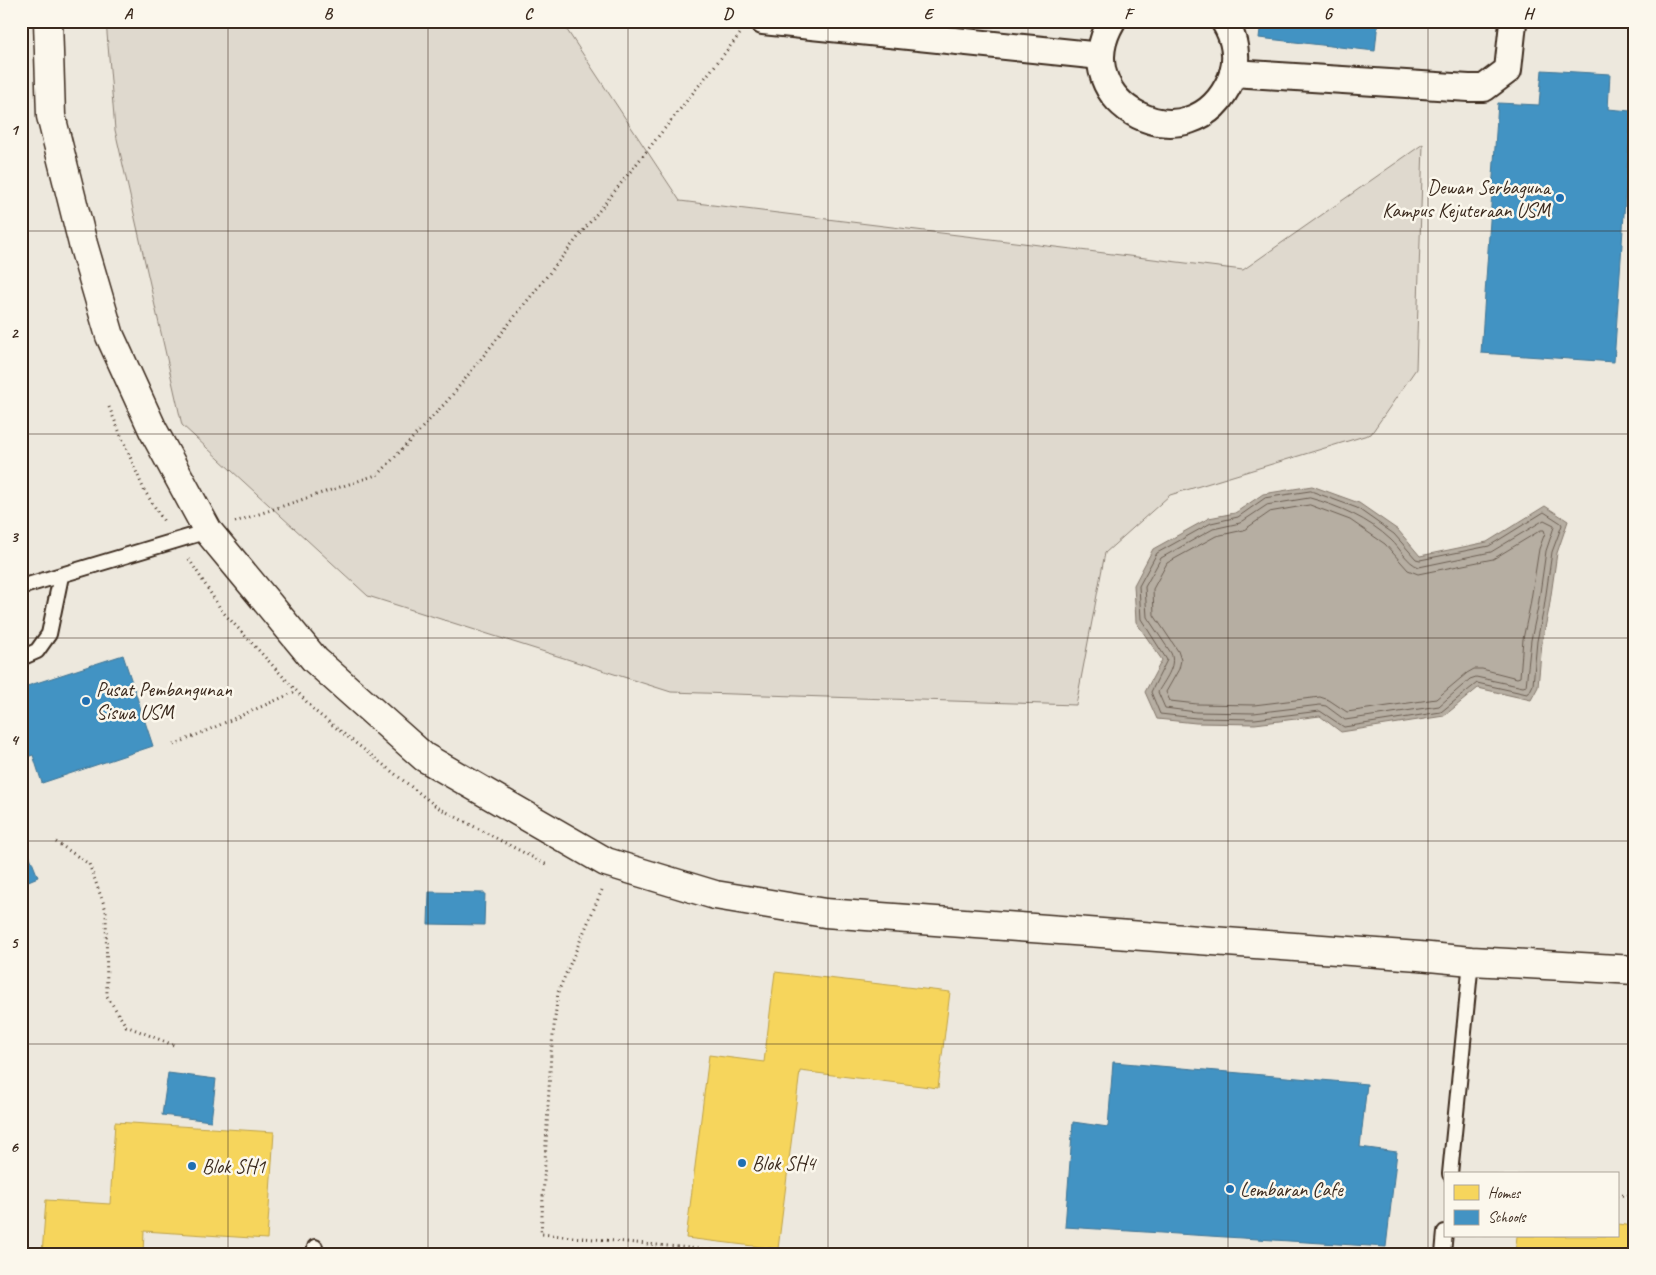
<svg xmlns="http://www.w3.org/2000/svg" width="1656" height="1275" font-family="Caveat,sans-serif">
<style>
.built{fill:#ede8dd;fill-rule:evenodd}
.green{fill:#dfd9ce;stroke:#8d8276}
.water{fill:#b6aea2;stroke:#85796d}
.homes{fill:#f6d55c;stroke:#bea249}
.schools{fill:#4393c3;stroke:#417492}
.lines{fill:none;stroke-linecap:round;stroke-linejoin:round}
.shore{stroke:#6c5f53;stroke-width:1}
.lane-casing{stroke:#3b2a1e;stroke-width:18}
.street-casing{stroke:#3b2a1e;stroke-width:30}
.secondary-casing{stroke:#3b2a1e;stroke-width:31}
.path{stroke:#3b2a1e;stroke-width:3;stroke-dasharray:1 4;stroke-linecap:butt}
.lane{stroke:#fbf7ec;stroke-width:14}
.street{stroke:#fbf7ec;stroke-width:26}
.secondary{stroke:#fbf7ec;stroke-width:28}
.grid{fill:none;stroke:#3b2a1e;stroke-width:1;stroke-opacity:0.55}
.poi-dot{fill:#1f6fb2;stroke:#fbf7ec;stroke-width:2}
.labels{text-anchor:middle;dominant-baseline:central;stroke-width:5;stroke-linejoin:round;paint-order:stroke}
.poi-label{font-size:20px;fill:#3b2a1e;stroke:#fbf7ec;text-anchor:start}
.neatline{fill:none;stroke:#3b2a1e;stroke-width:2}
.grid-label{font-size:16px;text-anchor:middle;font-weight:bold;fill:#3b2a1e}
</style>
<rect width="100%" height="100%" fill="#fbf7ec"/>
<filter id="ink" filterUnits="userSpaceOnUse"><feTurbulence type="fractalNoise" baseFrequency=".02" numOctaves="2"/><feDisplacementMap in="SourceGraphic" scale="10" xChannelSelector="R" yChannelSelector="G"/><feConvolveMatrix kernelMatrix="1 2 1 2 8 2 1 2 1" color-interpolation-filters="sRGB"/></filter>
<g filter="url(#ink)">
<path class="built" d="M21,21H1635V1254H21ZM1445,1174H1617V1236H1445Z"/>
<polygon class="green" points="106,21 561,21 680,201 1243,270 1423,144 1416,369 1371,434 1170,495 1105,553 1076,705 671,692 368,596 182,425 115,130"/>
<polygon class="water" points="1312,486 1359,503 1398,530 1420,556 1487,542 1545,506 1568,521 1557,553 1549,609 1542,642 1538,687 1531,700 1478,688 1444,716 1341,732 1320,716 1255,724 1196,723 1157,719 1145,692 1162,660 1136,622 1134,585 1153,549 1209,518 1235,513 1263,494"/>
<g class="homes">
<polygon points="775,972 950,992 938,1088 800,1071 778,1249 686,1238 709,1055 764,1062"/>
<polygon points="115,1122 274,1132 267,1239 144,1231 143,1254 42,1254 46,1200 110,1204"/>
<polygon points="1617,1224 1635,1226 1635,1254 1515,1254 1517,1236 1617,1236"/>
<polygon points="874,1251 905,1254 874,1254"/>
</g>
<g class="schools">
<polygon points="1261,21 1378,21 1375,51 1259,38"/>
<polygon points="1542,70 1610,74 1608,109 1631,111 1614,362 1481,353 1498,103 1539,105"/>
<polygon points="123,655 153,746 42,783 33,755 21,759 21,688"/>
<polygon points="21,834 38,877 21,884"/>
<polygon points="429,892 485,893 484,925 428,924"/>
<polygon points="1113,1062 1367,1084 1360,1147 1397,1152 1386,1247 1065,1227 1073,1122 1108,1127"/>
<polygon points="168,1073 216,1079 211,1121 162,1115"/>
</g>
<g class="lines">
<g class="shore">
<polygon points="1311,491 1357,508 1394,534 1416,559 1420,560 1489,546 1544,512 1561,523 1562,525 1552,552 1544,608 1537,641 1533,685 1529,693 1527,694 1477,683 1441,712 1344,727 1320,711 1255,719 1196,718 1160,714 1151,692 1167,660 1141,619 1139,586 1157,553 1211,523 1238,517 1265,498"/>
<path d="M1310,498C1339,506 1369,519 1391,540C1400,548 1407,563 1419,567L1491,552L1544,520L1554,525V527L1546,551L1538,607L1531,640L1526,686L1523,687L1476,677L1470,679L1439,706L1345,720L1326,706L1320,705L1254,713L1196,712L1165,708L1158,692C1164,681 1177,666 1171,653L1147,617L1145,587L1161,558L1213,529L1240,523L1267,505Z"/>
<polygon points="1310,505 1350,520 1385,544 1408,570 1418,574 1493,559 1541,530 1544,530 1545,533 1539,549 1530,606 1523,639 1520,677 1517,678 1482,669 1474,669 1467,673 1436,699 1347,712 1329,700 1320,697 1254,705 1197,704 1170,701 1166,692 1179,669 1181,660 1178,651 1154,615 1153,589 1167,563 1216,536 1244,530 1270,512"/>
</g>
<defs>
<g id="lane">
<polyline points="21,587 208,531"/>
<polyline points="21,658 37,651 49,634 61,576"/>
<polyline points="1450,1174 1471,961"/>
<polyline points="314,1254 315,1247"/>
<polyline points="1443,1254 1445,1232"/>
</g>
<g id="street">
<polyline points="763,21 1101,56"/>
<path d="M1112,21C1063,104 1192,170 1231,79C1239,60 1235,38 1224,21"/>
<polyline points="1233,73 1469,88 1484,88 1508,70 1513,23"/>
</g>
<polyline id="secondary" points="48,21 51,116 83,244 110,336 153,430 208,531 315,660 424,757 606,862 715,895 825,913 1419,956 1471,961 1635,970"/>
</defs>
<use href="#lane" class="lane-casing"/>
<use href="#street" class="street-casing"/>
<use href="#secondary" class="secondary-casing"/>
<g class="path">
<polyline points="109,407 144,490 165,523"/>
<polyline points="235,522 379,474 449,399 740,34"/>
<polyline points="189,559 222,611 316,712 437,807 549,866"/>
<polyline points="174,745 297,691"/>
<polyline points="56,842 89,864 106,910 107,996 126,1026 176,1046"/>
<polyline points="602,890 558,992 551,1053 541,1234 753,1254"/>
<polyline points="1617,1195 1635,1196"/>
</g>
<use href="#lane" class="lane"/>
<use href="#street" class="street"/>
<use href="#secondary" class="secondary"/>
</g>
</g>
<path class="grid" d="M228,21V1254M428,21V1254M628,21V1254M828,21V1254M1028,21V1254M1228,21V1254M1428,21V1254M21,231H1635M21,434H1635M21,638H1635M21,841H1635M21,1044H1635"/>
<g class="poi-dot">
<circle cx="1560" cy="198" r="5"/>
<circle cx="86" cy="701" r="5"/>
<circle cx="742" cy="1163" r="5"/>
<circle cx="192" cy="1166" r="5"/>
<circle cx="1230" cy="1189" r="5"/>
</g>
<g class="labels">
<g class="poi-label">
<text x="1550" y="187" text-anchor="end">Dewan Serbaguna<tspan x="1550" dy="23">Kampus Kejuteraan USM</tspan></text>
<text x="96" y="689">Pusat Pembangunan<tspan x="96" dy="23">Siswa USM</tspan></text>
<text x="752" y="1163">Blok SH4</text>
<text x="202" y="1166">Blok SH1</text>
<text x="1240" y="1189">Lembaran Cafe</text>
</g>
</g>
<rect width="1656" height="1275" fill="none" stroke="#fbf7ec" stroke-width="55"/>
<rect x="1444" y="1172" width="175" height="65" fill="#fbf7ec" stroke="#aea59a"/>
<rect x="1454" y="1185" width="25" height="15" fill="#f6d55c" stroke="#aea59a"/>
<text x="1488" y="1198" font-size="15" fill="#3b2a1e">Homes</text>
<rect x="1454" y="1210" width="25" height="15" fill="#4393c3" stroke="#aea59a"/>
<text x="1488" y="1222" font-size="15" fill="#3b2a1e">Schools</text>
<rect x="28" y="28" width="1600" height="1220" class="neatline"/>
<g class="grid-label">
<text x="128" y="19">A</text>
<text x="328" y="19">B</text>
<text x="528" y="19">C</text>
<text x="728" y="19">D</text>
<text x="928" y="19">E</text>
<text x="1128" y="19">F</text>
<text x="1328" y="19">G</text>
<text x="1528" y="19">H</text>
<text x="14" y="135">1</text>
<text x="14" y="338">2</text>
<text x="14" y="542">3</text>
<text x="14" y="745">4</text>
<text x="14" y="948">5</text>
<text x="14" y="1152">6</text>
</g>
</svg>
